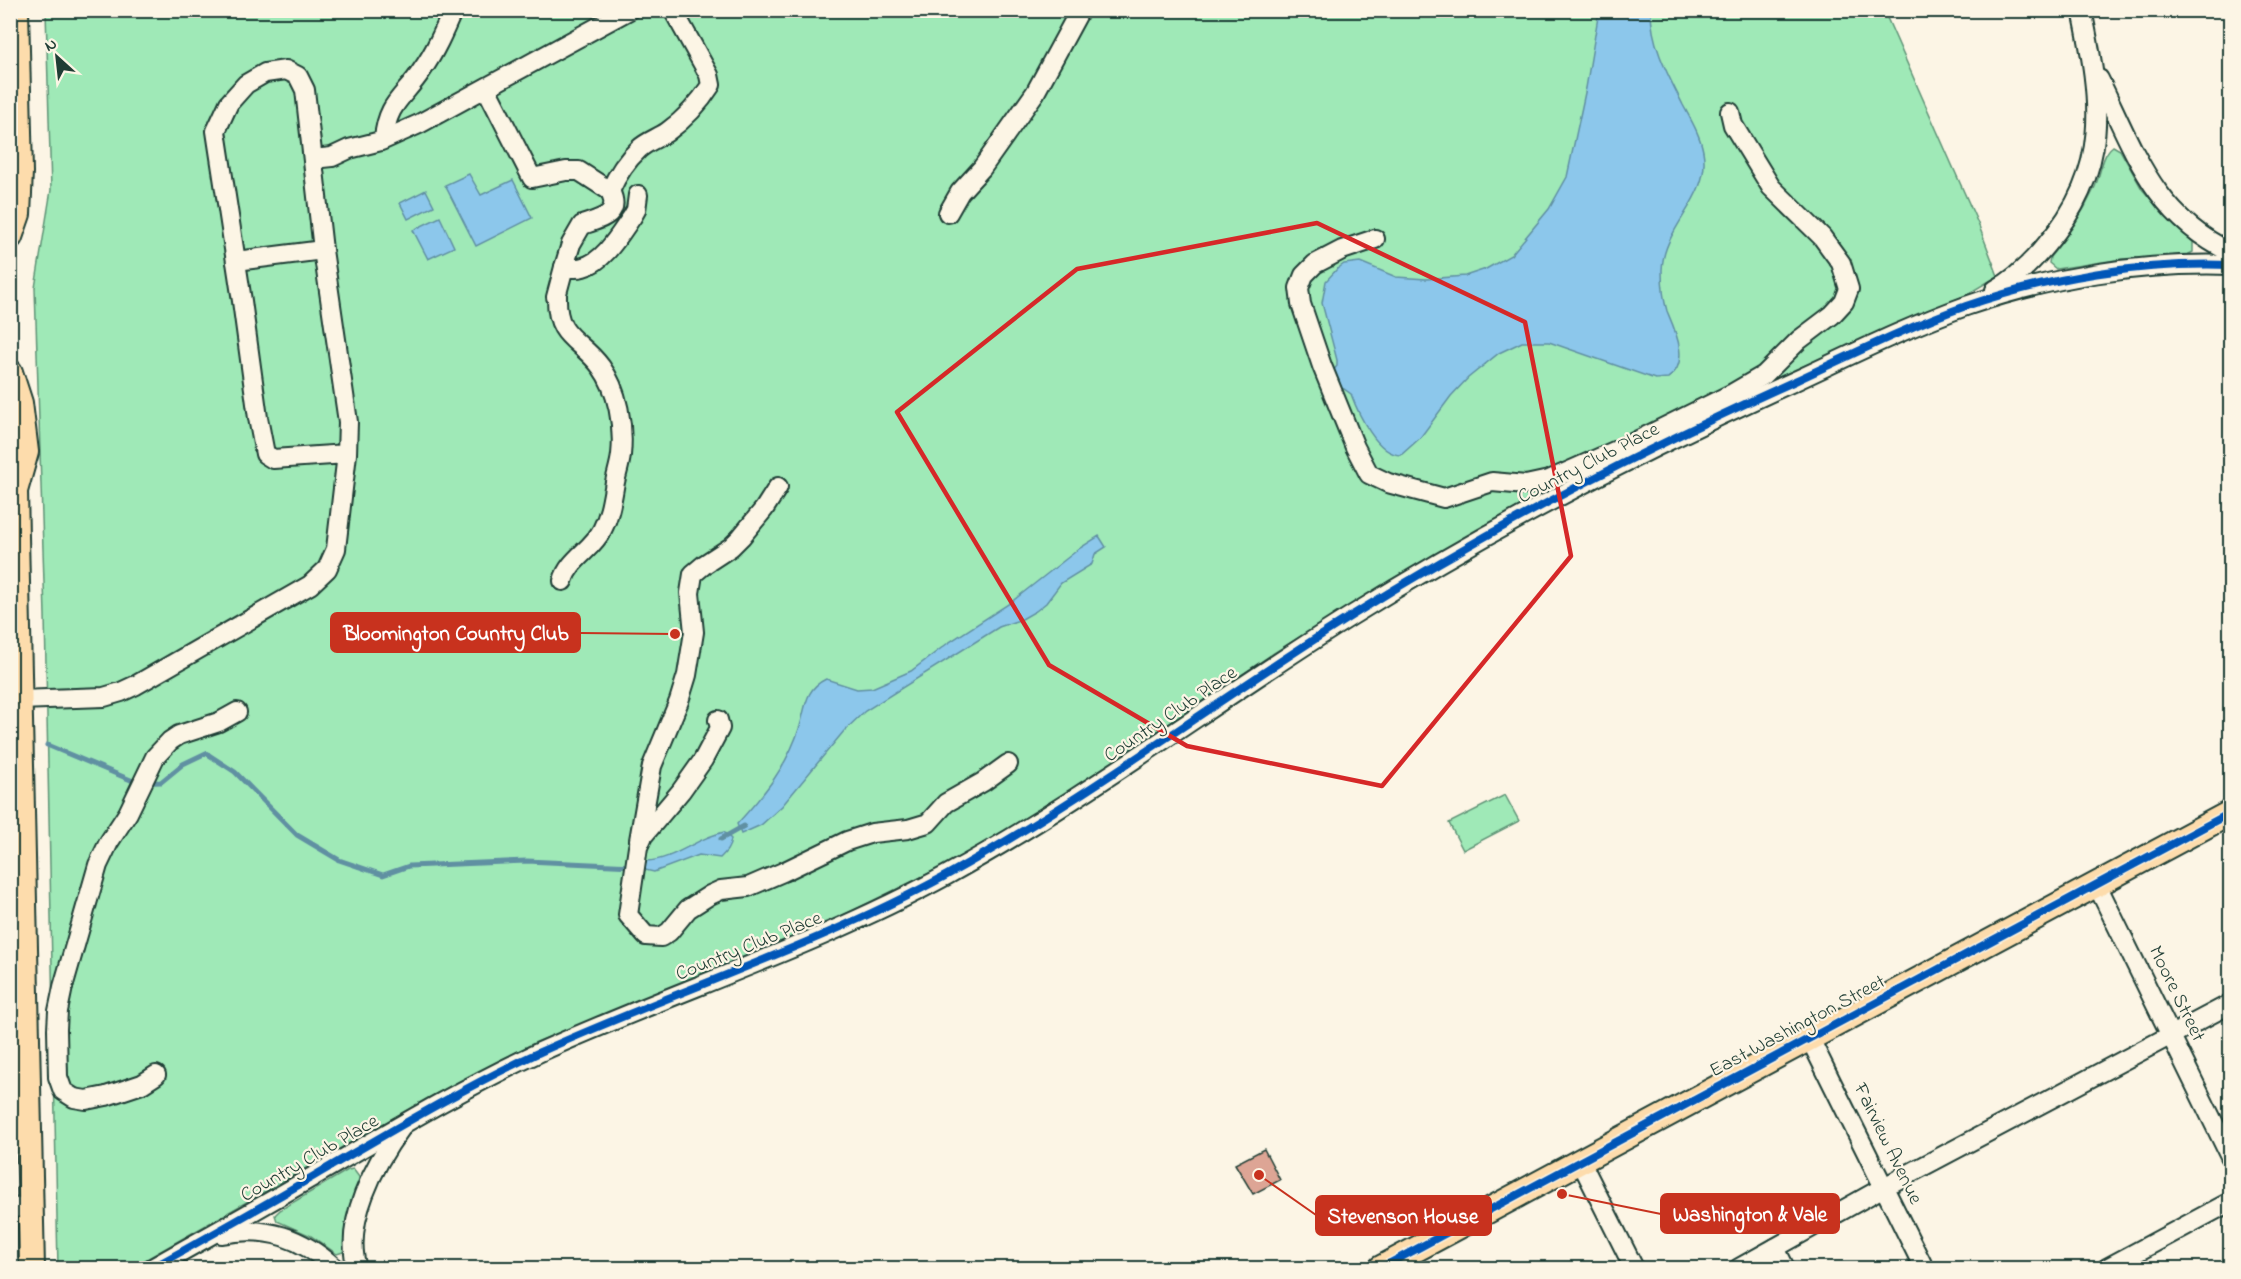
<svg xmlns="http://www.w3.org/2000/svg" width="2241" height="1279" font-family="'Indie Flower',sans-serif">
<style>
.green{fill:#9fe9b7;stroke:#5f9376;stroke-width:1.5}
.water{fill:#8cc7eb;stroke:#6090a2;stroke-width:1.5}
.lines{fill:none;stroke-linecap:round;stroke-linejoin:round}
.stream{stroke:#6090a2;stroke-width:5}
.building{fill:#dda595;stroke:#1f3d34;stroke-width:1.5}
.minor-casing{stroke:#1f3d34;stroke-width:22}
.major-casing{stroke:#1f3d34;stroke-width:28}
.minor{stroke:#fcf5e5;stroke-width:18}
.major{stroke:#fddcac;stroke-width:24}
.cycleway-casing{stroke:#fcf5e5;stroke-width:11}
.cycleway{stroke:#0057b8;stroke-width:8}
.marked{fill:none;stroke:#d62828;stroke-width:4.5;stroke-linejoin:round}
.labels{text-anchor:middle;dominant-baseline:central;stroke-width:4.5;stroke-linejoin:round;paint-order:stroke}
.street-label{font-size:20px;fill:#1f3d34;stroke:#fcf5e5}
.leader{fill:none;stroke:#c8321e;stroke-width:2}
.callout-dot{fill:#c8321e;stroke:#fcf5e5;stroke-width:2}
.callout{fill:#c8321e;stroke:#c8321e;stroke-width:2}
.callout-label{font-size:21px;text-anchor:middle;font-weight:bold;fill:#fff}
</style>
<rect width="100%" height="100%" fill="#fcf5e5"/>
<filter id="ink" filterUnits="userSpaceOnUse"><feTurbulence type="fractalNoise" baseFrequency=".0167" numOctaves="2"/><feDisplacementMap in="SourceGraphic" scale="12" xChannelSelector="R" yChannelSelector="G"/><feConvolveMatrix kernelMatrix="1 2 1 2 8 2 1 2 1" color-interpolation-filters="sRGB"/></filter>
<g filter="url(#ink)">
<g class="green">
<polygon points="46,11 1884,11 1979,226 1998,276 1966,295 1783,375 1666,432 1551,492 1379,588 1274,653 1085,781 1015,826 946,865 813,930 534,1043 430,1097 131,1268 58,1268 45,615 35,288 51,190"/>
<path d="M2113,146L2120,150L2142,189L2160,210L2193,242V252L2187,255L2122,259L2056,269L2049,263L2050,257C2068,236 2083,213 2094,189C2101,175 2101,155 2113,146Z"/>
<polygon points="1505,795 1519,821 1463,850 1449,823"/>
<polygon points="353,1169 359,1177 359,1181 351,1206 347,1248 343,1252 337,1254 311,1236 277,1221 275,1215 280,1210 348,1170"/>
</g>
<g class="water">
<path d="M1599,11H1651C1651,45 1668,75 1683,105C1691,120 1700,135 1703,151C1712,197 1663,226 1662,270C1662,283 1663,298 1667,311C1675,330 1691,363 1668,378L1655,379L1549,342H1522L1499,353L1468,378L1451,396L1420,438L1401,455C1377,455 1358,413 1351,394L1344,389L1338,388L1332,372L1337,366V360L1322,303L1326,281L1337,269L1344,264L1360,262L1396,277L1426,279L1465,276L1486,269L1511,255L1549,209L1567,177L1586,88Z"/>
<polygon points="469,174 481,195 513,180 532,218 476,246 445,185"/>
<polygon points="426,190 434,206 408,219 400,203"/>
<polygon points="440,217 454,247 428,259 413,230"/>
<path d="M1099,536L1106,547L1095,554L1092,564L1061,583L1046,603L1036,611L1022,619L999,627L865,711L844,731L782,806L761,825L741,834L737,824C765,793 787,767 800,726C806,706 805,689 826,679L857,689L872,688L911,671L948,643L1010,603L1080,548Z"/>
<path d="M724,832L731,839C730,848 726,852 720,858L699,855L654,872L645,870L646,861C675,860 695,838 724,832Z"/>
</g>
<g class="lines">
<g class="stream">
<polyline points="47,745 138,783 161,782 183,764 206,753 235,772 297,835 339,860 383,875 409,866 527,861 633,866"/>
<polyline points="721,839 744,826"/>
</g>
</g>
<polygon class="building" points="1264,1149 1280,1180 1253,1194 1235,1164"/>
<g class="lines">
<defs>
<g id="minor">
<path d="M2099,79C2134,150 2154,216 2230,252"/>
<polyline points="486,88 532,178 566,171 579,171 610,191"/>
<path d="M384,139C387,102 404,98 422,70C435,52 444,31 453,10"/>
<polyline points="313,159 332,157 349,149 381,141 419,124 629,10"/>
<polyline points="948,213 960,192 982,168 1035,93 1080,10"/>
<polyline points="1375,239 1342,250 1315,264 1304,275 1299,288 1301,304 1322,366 1355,447 1369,474 1388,483 1444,498 1492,482 1526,485 1549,480 1628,445 1733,393 1764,375 1799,340 1832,315 1844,302 1849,289 1841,263 1822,237 1771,187 1733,125 1730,112"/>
<polyline points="236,261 323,250"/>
<path d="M564,267L571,244L582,225C600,219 622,215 610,191C617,175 626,161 639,149C646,142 658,138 667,132C685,119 699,104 711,85L709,75L673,10"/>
<path d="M1995,290C2015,279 2032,262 2046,245C2111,169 2101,101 2082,10"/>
<path d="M557,296C556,340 580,338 601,367C618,390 624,426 621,455C620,464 617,473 615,482C612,499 610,515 602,530C592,550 569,559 563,581"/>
<path d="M556,297L564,267C570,268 577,269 583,267C604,262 620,234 632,217L636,210L638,195"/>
<polyline points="19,700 104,697 121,692 136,685 310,585 327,569 336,549 347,454 348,422 323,250 305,90 298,76 286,70 265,73 246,84 229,103 216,131 242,301 258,418 265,454 273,459 347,454"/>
<polyline points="718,720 720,728 703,760 681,791 643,836 638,847 628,915 646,936 661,937 669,932 688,909 710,895 721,890 748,887 783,872 847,841 872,833 908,829 928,823 946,803 983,782 1008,764"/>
<polyline points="639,840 652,766 679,701 687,675 694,632 690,593 693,574 705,564 731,547 741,537 764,509 778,487"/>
<polyline points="2097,885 2230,1156"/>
<polyline points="1810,1039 1924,1268"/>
<polyline points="156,1075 142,1084 106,1096 86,1100 74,1098 63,1091 58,1077 57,1029 58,1011 63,987 98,865 109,842 128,813 155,757 170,741 179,735 219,722 237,712"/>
<polyline points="1581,1162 1634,1268"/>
<polyline points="10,1208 30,1207"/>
<path d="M222,1234C267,1225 302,1238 335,1268"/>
<polyline points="1775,1248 1785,1268"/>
<path d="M152,1268C206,1238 261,1207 314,1176C388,1133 462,1088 540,1052C675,991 817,946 947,875C1087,798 1215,701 1351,616C1492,528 1642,450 1795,381C1851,355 1907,327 1966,306C2050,277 2142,262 2230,265"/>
<path d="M357,1268C343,1223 375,1163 401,1128"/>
<polyline points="1739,1268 1884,1187 2230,1004"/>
<polyline points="2107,1268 2230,1202"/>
</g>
<g id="major">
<polyline points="10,237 18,214 20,172 16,10"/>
<polyline points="10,372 20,403 26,452 15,491 32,1268"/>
<polyline points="1381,1268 2230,813"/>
</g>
</defs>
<use href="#minor" class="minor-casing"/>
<use href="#major" class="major-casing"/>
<use href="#minor" class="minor"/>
<use href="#major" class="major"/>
<defs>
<g id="cycleway">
<path d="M152,1268C206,1238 261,1207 314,1176C388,1133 462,1088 540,1052C675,991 817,946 947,875C1087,798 1215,701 1351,616C1492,528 1642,450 1795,381C1851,355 1907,327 1966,306C2050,277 2142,262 2230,265"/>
<polyline points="1381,1268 2230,813"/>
</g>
</defs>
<use href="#cycleway" class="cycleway-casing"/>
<use href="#cycleway" class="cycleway"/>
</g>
</g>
<path class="marked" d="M1317,223L1525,322L1571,556L1382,786L1187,746L1049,665L897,412L1077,269Z"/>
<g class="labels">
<g class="street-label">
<text transform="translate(1589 464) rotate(-27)">Country Club Place</text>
<text transform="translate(1171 715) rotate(-34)">Country Club Place</text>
<text transform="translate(749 947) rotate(-22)">Country Club Place</text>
<text transform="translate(2176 994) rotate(64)">Moore Street</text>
<text transform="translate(1798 1027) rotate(-28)">East Washington Street</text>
<text transform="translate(1887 1144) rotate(64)">Fairview Avenue</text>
<text transform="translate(310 1159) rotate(-30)">Country Club Place</text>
</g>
</g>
<path class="leader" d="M675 634L580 633M1562 1194L1661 1214M1259 1175L1316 1215"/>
<g class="callout-dot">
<circle cx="675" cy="634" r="6"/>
<circle cx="1562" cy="1194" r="6"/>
<circle cx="1259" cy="1175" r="6"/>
</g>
<g class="callout">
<rect x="331" y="613" width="249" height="39" rx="6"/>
<rect x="1661" y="1194" width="178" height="39" rx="6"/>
<rect x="1316" y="1196" width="175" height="39" rx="6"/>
</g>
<g class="callout-label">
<text x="456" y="640">Bloomington Country Club</text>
<text x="1750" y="1221">Washington &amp; Vale</text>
<text x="1403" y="1223">Stevenson House</text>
</g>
<rect width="2241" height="1279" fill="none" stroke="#fcf5e5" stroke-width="36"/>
<rect x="18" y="18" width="2205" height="1243" fill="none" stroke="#1f3d34" stroke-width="2" filter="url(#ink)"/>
<g transform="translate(57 57) rotate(333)" stroke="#fcf5e5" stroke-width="4.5" paint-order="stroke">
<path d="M0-4.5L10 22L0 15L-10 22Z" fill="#1f3d34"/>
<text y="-9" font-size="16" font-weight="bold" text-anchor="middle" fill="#1f3d34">N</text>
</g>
</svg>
